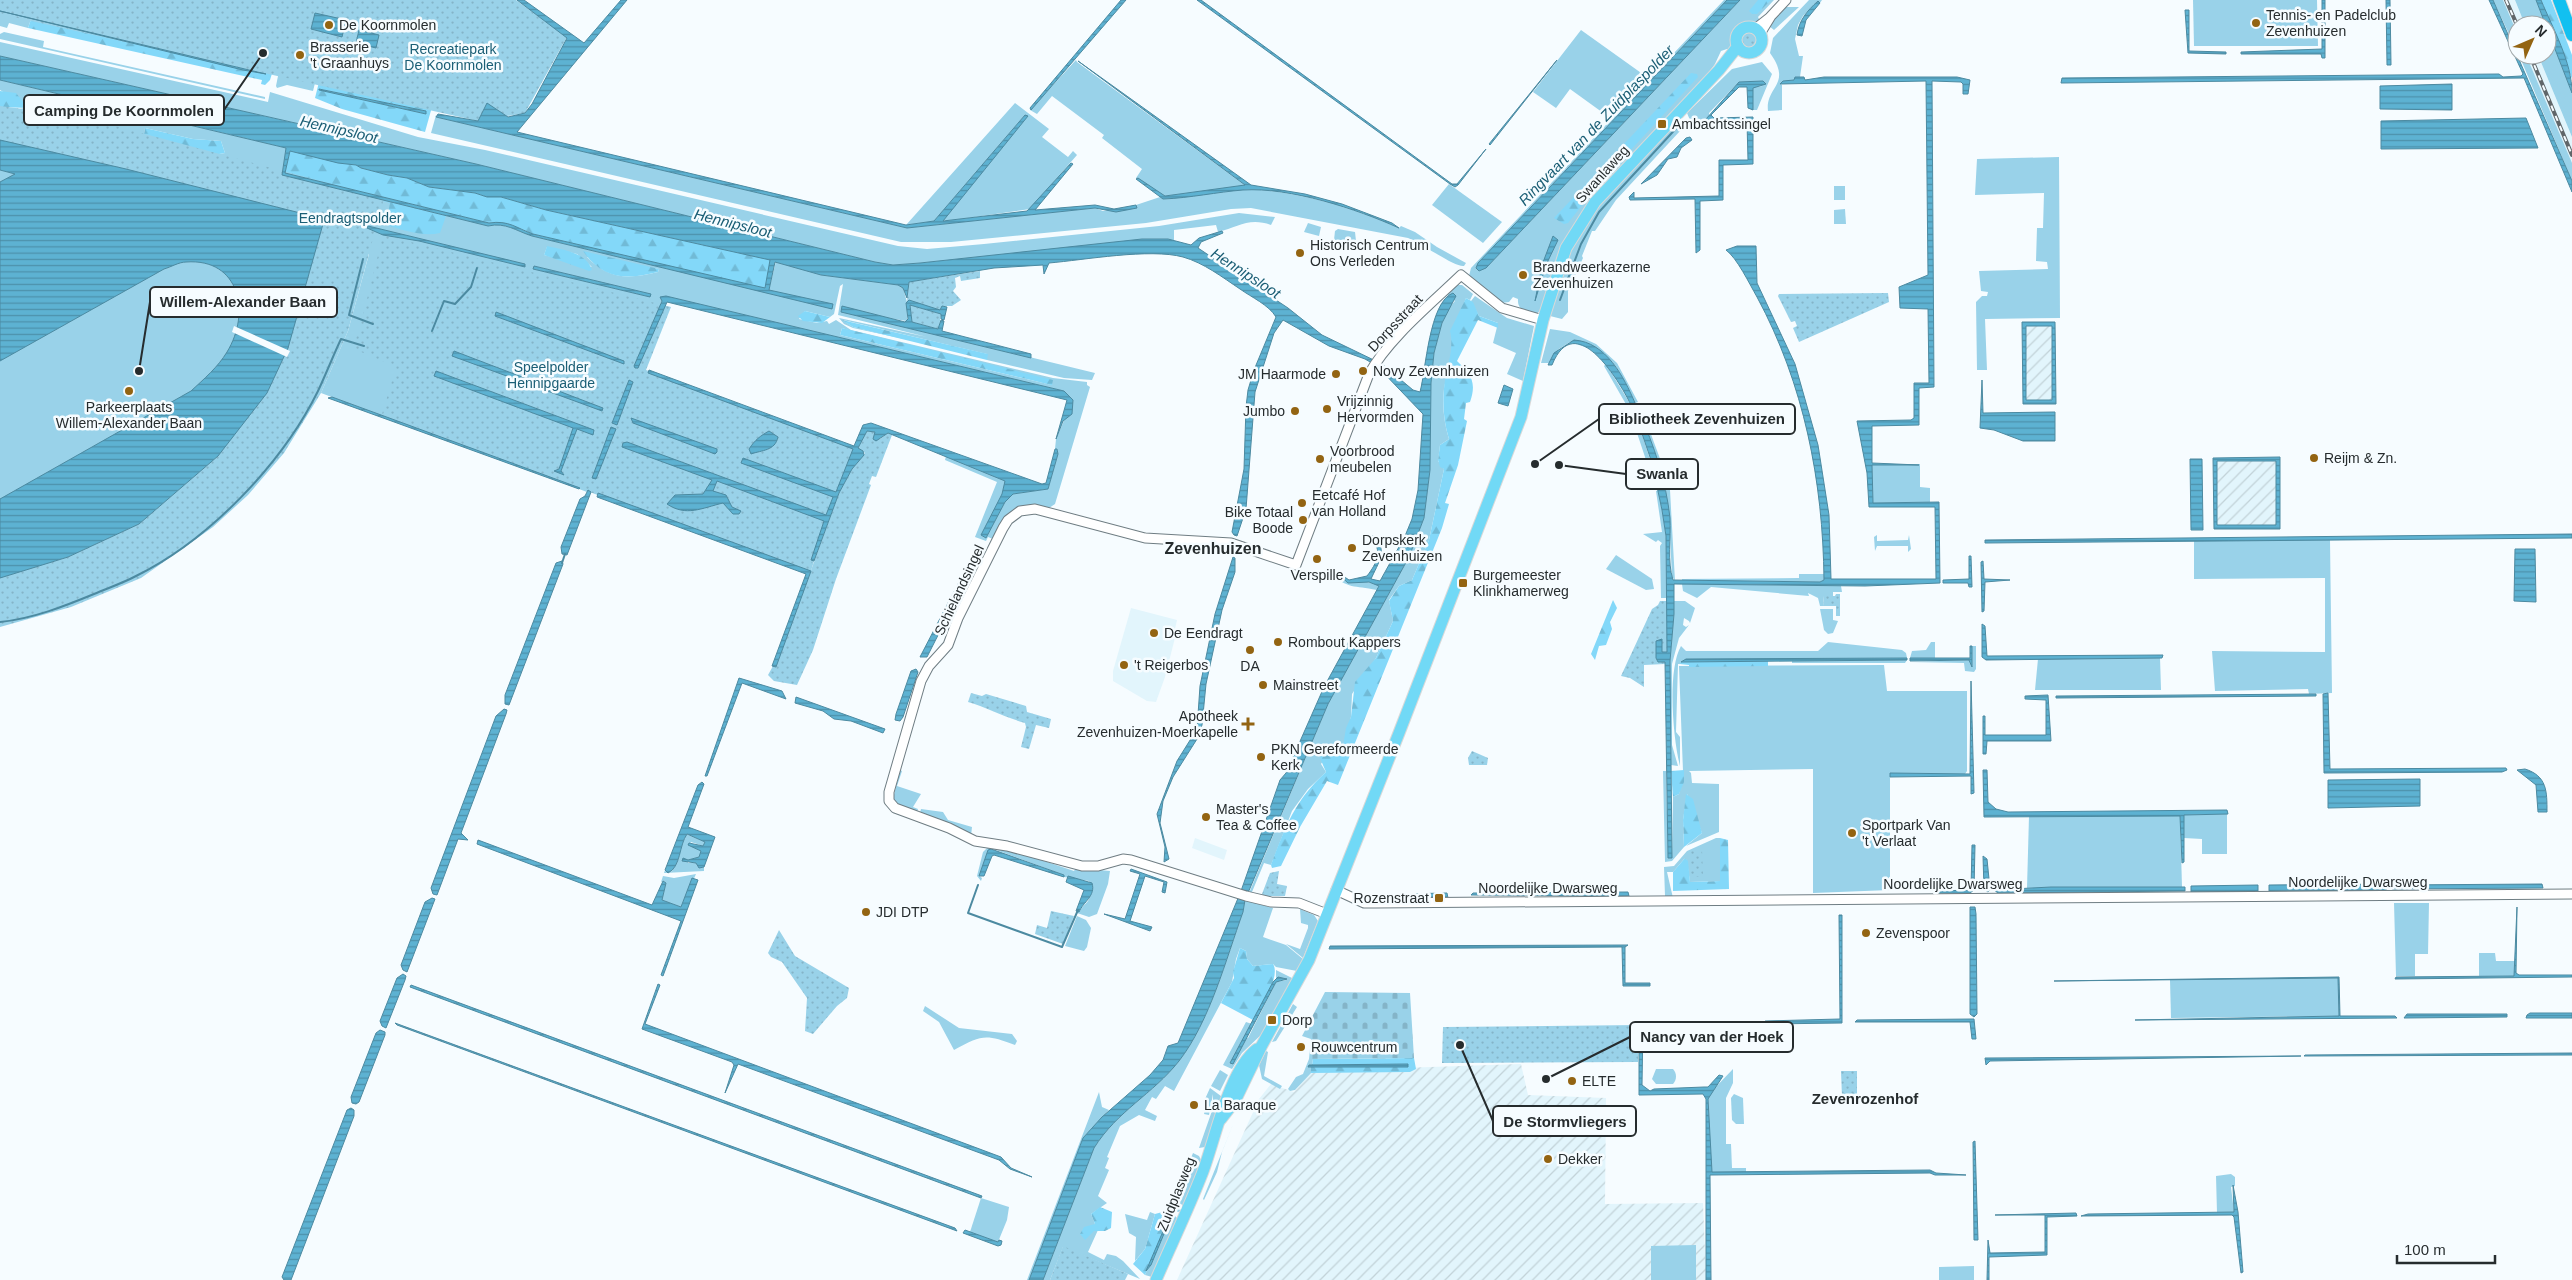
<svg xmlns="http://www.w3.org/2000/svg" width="2572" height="1280" font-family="Helvetica,sans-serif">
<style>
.built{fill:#e2f5fc}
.industrial{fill:url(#industrial-furrows)}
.grass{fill:#99d2e9;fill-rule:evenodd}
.forest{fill:url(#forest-firs);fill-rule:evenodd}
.cemetery{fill:url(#cemetery-stones)}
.park{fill:url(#park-dots)}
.water{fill:url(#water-rules);stroke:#4c8aa1;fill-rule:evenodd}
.pier{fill:#f6fcff}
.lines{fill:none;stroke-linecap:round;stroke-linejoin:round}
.stream{stroke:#4c8aa1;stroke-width:2}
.minor-casing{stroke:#6f7d83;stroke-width:11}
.major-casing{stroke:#d8d9d9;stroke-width:13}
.highway-casing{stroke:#d8d9d9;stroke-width:14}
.minor{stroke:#fff;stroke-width:9}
.major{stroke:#71d9f6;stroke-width:11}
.highway{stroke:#12c0f0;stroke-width:12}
.rail-casing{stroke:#606669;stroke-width:4}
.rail{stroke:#f6fcff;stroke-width:2;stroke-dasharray:5.5;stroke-linecap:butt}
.poi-dot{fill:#936412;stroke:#f6fcff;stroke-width:2}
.labels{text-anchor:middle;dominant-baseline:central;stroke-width:5;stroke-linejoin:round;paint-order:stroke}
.poi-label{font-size:14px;fill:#262c2e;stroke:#f6fcff;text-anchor:start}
.park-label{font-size:14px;fill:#1a5e75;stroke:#f6fcff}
.street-label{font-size:14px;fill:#262c2e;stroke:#f6fcff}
.water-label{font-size:15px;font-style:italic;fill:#195d74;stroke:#f6fcff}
.neighbourhood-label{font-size:15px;font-weight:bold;fill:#262c2e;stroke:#f6fcff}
.quarter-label{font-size:16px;font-weight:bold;fill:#262c2e;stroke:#f6fcff}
.leader{fill:none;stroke:#262c2e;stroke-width:2}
.callout-dot{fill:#262c2e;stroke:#f6fcff;stroke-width:2}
.callout{fill:#f6fcff;stroke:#262c2e;stroke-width:2}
.callout-label{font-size:15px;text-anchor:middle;font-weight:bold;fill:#262c2e}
</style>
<defs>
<pattern id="industrial-furrows" width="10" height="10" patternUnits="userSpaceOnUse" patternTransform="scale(1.25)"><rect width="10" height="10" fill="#e2f5fc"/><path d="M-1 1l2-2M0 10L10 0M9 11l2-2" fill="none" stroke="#c2d2d8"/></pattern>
<pattern id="forest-firs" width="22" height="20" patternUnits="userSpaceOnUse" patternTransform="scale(1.25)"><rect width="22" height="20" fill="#83d8f9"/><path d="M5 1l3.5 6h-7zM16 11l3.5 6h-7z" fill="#71bad6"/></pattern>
<pattern id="cemetery-stones" width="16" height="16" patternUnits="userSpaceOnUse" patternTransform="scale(1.25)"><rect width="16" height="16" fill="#99d2e9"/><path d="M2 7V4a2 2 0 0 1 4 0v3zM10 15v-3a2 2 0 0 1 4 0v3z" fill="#84b4c8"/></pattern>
<pattern id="park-dots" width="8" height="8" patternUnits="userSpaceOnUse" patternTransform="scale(1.25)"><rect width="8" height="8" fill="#99d2e9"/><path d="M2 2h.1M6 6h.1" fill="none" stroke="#84b4c8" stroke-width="1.8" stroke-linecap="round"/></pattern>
<pattern id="water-rules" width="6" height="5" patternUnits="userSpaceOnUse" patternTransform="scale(1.25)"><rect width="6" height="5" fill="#5db2d2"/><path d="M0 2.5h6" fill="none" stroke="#4d91ab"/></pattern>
</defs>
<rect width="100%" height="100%" fill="#f6fcff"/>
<g class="built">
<polygon points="2503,0 2515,0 2525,25 2517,25 2517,34"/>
<polygon points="2526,55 2538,55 2572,137 2572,165"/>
<polygon points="1131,608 1177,620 1175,629 1177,630 1165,677 1156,702 1147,701 1113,681 1113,671"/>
<polygon points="1195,838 1227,850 1224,860 1192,848"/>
</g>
<g class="industrial">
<rect x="2026" y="326" width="26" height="74"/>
<polygon points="2217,461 2276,461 2276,525 2217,526"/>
<polygon points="1521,1064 1528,1095 1606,1098 1605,1204 1703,1203 1706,1280 1177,1280 1259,1099 1271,1084 1294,1092 1311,1071"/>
</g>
<g class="grass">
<path d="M1724,0H1727L1478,263L1476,268H1486L1740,0H1774L1758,17L1760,21L1737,29L1731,51L1727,49L1721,51L1715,64L1706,76L1610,180H1607L1593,195V199L1540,311L1536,314C1527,312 1517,311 1518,299L1513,297L1509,302L1501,303L1469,276L1471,268Z"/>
<path d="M1809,0H1822L1820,3L1818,1L1803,16L1798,25L1795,39L1799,56H1803L1800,77H1795L1794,81H1783L1780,84L1782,85V110L1768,111C1765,86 1793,85 1770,53L1773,38Z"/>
<polygon points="2193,0 2317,0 2318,46 2194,46"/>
<polygon points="2493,0 2503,0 2517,33 2517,51"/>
<polygon points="2515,0 2536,0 2546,25 2525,25"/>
<polygon points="1785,7 1799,7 1774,30 1769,26"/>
<polygon points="0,12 31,19 28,28 9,23 7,28 0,26"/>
<polygon points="2547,27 2572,93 2572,137 2538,55 2547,55"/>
<polygon points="1581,30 1644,75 1606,115 1570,89 1556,108 1533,92"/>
<polygon points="4,32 44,41 43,47 265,97 265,99 0,39 0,34"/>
<path d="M0,42L268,102L270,92L418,137L485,150L898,246L927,249L984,244L1159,226L1239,213L1275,217L1271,225C1249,217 1238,227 1218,232L1216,225L1174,230V242L1168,239L920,263L893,265L875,262L476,164L0,56Z"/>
<polygon points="2519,55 2526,55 2572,163 2572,181"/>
<polygon points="1076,60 1077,62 1246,186 1165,196 1136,178 1142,169 1102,138 1104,135 1052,96 1037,114 1030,110"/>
<polygon points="1762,62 1772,74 1757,110 1753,110 1753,87 1763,86 1739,82 1709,113 1710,126 1692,125 1687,113 1732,69"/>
<polygon points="279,71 316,79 313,91 287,85 277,88 276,86"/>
<path d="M0,80L286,148L282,175L488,226C506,222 516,231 532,236L660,267L769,290L776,261L821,275L898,285L903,288L907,302V321L841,311L1095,373L1092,380L1064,378L987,360V354L843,320L853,327L923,343L853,328L844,324L839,318L927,337L838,315L843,284L840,286L834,314L830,317L805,311L799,319L817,323L827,321L829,324L836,320L851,330L1053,378L1087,382V385L1090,387L1055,504L1049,508C1015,500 1009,510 993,539L988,537L986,541L975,537L997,482L945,460L946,456L1005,481C1007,501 982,516 986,538L1005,502L1013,494L1048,489L1058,454L1057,449H1055L1056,439L1073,400L1064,391L666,297L662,300L634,366L814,561L811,571L598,493V495L588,490L587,492L321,393L348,331L369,254L359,251L0,615V170L15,174L20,109L28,107L0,90ZM145,128L193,139L221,141L225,153L202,157L143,139ZM547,247L577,254L592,267L544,255ZM587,257L659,269L658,272C629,279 609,280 587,257ZM534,266L650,294V297L533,269ZM842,328L851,331L1052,385L840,335Z"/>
<polygon points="1015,103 1049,129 1042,137 1068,157 1073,151 1077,155 1030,209 947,221 942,219 1027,116 1025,115 934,221 906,225"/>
<path d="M436,115V117L907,228L1095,208L1103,211L1137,207L1136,205L1160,197L1168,199C1193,196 1219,191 1244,190C1291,188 1357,209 1399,228L1401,226L1415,232L1437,247L1466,263L1464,266C1456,268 1421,243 1408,238L1251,208L1231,209L1146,223L951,242H901L431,133Z"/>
<polygon points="1680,118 1682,122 1680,131 1616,200 1595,231 1592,231 1582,256 1583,258 1568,291 1568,312 1562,319 1550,316 1569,251 1590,215"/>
<polygon points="2059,157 2060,318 1985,319 1987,370 1977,370 1976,302 1982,296 1987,296 1988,292 1981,291 1979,271 2048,269 2047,262 2036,261 2037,228 2043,228 2044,193 1975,195 1977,159"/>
<polygon points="1449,184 1502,222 1483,243 1432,205"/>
<rect x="1834" y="186" width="11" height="14"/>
<polygon points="1845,209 1846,224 1834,224 1834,210"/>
<polygon points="1308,223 1321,227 1319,236 1304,232"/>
<polygon points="1338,229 1355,232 1356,241 1334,240 1335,231"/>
<path d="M1457,285H1462L1473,294L1470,300L1466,298L1451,335C1456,347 1446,375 1444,389C1442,405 1444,423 1449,439L1440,445L1438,461L1444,469L1429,540L1412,580L1399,586L1389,600L1393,621L1376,658L1352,694L1351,717L1343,746L1334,745L1321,764L1326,772L1308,789L1292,811L1271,865L1264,863L1252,892L1249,893L1328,704L1409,557L1424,518L1430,470L1431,383L1434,353L1442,323L1448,309L1455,301L1448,295L1445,297Z"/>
<polygon points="1475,296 1507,318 1534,326 1523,381 1507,374 1516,353 1493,343 1498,323 1479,316 1471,301"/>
<polygon points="1550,329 1570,332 1596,344 1617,363 1638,402 1635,403 1616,367 1603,353 1570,342 1559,349 1551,363 1541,363"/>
<polygon points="1606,364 1631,405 1627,406 1604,366"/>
<polygon points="1642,410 1669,483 1667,485 1664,486 1639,412"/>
<polygon points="1635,413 1659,487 1655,487 1631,415"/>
<polygon points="1920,464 1920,487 1930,488 1930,502 1873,503 1872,465"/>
<polygon points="1665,489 1670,490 1675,581 1672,576 1669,518"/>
<polygon points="1659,490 1666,536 1667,598 1661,598 1660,546 1662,543 1658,540 1656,542 1643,534 1662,532 1656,491"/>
<polygon points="1877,535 1877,541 1908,540 1909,535 1911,549 1908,552 1908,546 1877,546 1875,551 1874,537"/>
<polygon points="2330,540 2332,693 2309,694 2308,689 2215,691 2212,651 2325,652 2325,578 2194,579 2194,541"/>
<polygon points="1616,555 1652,579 1654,589 1646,590 1606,569"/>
<path d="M1331,569C1354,592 1359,575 1379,586L1377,590C1353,585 1350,590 1328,572Z"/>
<polygon points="1799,574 1824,574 1824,580 1820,582 1682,581 1682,579 1799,578"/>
<polygon points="1682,584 1841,586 1842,592 1833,592 1833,596 1823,596 1824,606 1820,606 1818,598 1808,593 1809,596 1711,587 1697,598 1683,591"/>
<polygon points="1673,601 1685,601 1695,608 1690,623 1689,621 1684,618 1683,625 1686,627 1689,625 1679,638 1672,664 1672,745 1678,766 1671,765 1670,661 1674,614"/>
<polygon points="1820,609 1833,609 1833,620 1838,621 1833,633 1828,634 1824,630"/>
<path d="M1828,642L1902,650L1906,653L1907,658L1685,660L1681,662L1768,661L1678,664L1676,732L1680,737V766C1673,739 1667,670 1681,646L1686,651H1818Z"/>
<polygon points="1931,642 1935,642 1935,658 1910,658 1912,651 1926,650"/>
<polygon points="1972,646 1976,646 1976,669 1974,672 1965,671 1964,663 1910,662 1969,660 1972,666"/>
<polygon points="2160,658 2161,690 2035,690 2038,659"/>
<polygon points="1907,660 1905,663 1792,663 1792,661"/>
<polygon points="1884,665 1887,691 1967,691 1967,771 1965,774 1890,775 1890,890 1813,893 1813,769 1689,771 1691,773 1692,783 1719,784 1719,832 1686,846 1702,833 1687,794 1683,820 1684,847 1672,861 1665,862 1663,771 1666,771 1668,858 1672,858 1673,797 1679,794 1683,771 1679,666"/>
<polygon points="900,770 902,771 897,786 921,794 913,807 918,809 917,812 898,805 893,799"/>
<polygon points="921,809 943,812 948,820 972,827 971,836 920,813"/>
<polygon points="2227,814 2227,854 2202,854 2202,839 2184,838 2184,815"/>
<polygon points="2029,816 2180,816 2182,887 2027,888"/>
<polygon points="686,834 705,842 703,846 691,842 689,845 702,851 699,857 688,860 688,863 696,863 702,868 704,867 704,871 664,873 665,870 668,873 672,871 679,858 678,855"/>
<polygon points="1716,838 1720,838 1720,881 1690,882 1687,861 1685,858 1673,872 1667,872 1673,898 1665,896 1664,867 1674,866 1687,851"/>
<polygon points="988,847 1006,848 1074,871 1076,868 1110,871 1108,884 1097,914 1089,917 1077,913 1088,901 1092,891 1089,881 1064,877 1064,875 996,850 991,849 979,876 982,878 981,881 977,876 983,852"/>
<polygon points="696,874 681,907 662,900 666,883 663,881 661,882 663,876 674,878"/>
<path d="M1245,900L1273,908L1263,937L1286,945L1303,959L1297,971L1276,967L1273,964L1253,966L1247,959L1246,951L1240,948L1236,959L1232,982L1174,1091L1165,1086L1156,1099L1152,1097L1145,1110L1157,1116L1155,1121L1139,1115L1120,1126L1107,1157L1109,1158L1105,1168L1109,1170L1098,1196L1107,1203L1091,1214L1095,1224L1094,1231L1098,1230L1088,1252L1104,1260L1107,1254L1116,1256L1123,1261L1140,1279L1063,1247L1050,1280H1043L1094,1148C1117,1111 1153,1094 1179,1061C1210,1021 1226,959 1243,912Z"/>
<polygon points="2394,903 2429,903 2428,954 2415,954 2415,976 2396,976"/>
<polygon points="1300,909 1314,915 1318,921 1303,958 1286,944 1300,949 1308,928 1308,925 1301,923"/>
<polygon points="1077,916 1086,920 1091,928 1087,947 1084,951 1065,946"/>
<polygon points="2479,953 2495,953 2496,961 2515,961 2515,976 2479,976"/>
<polygon points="1276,970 1294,979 1263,1033 1242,1053 1232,1069 1223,1065 1246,1022 1252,1024 1245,1037 1248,1038 1276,982 1286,980 1276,978"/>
<polygon points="2338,978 2339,1016 2171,1018 2170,980"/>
<polygon points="1293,1004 1297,1007 1276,1041 1272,1042"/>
<path d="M925,1006L959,1028L1012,1034L1017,1041L1015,1045C985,1034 982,1035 954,1050L939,1022L923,1011Z"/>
<polygon points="1266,1051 1268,1052 1264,1076 1282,1086 1280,1089 1262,1079 1259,1065"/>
<polygon points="1309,1059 1313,1059 1312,1065 1309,1065 1311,1067 1311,1073 1295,1090 1290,1091 1288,1089 1296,1077 1303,1074"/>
<path d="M1656,1069H1673C1677,1073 1677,1080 1673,1084H1656L1652,1079Z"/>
<polygon points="1733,1069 1733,1083 1726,1098 1726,1144 1731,1144 1732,1168 1746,1168 1746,1172 1711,1172 1708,1099 1710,1093"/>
<polygon points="1220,1070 1228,1075 1220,1091 1211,1086"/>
<polygon points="1210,1088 1225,1099 1209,1142 1205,1147 1199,1148 1213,1108 1213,1094 1209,1115 1204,1114 1208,1100 1205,1099"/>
<polygon points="1099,1092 1102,1107 1109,1110 1083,1138 1029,1280 1027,1280"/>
<polygon points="1734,1094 1743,1098 1744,1124 1736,1124 1732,1120 1731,1098"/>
<polygon points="1234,1122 1222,1152 1217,1172 1204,1200 1203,1199"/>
<polygon points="1193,1153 1199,1156 1202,1162 1183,1210 1178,1212 1173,1209 1193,1159 1177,1197 1175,1196"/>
<polygon points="2231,1174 2235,1177 2235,1186 2231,1187 2234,1212 2217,1213 2216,1176"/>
<polygon points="981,1198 1009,1207 1007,1220 998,1242 970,1232"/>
<polygon points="1150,1212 1155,1214 1145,1249 1135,1261 1136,1237 1129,1233 1125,1214 1147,1220"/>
<polygon points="1172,1213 1179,1220 1152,1277 1145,1275"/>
<polygon points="1696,1245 1696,1280 1651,1280 1651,1246"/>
<polygon points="1974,1266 1974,1280 1939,1280 1939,1267"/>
</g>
<g class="forest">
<polygon points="1758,0 1771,0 1757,14 1752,14 1749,11"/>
<polygon points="2541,0 2551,0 2572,55 2572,79"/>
<polygon points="31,19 265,73 241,66 274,67 270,80 265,85 261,84 262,80 28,28"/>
<polygon points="1691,73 1697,74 1698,77 1594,190 1568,223 1564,224 1554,218"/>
<path d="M319,82L435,96L425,132L342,109L315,98ZM320,89L426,111V114L319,90Z"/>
<polygon points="0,91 16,93 28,108 0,107"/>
<polygon points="36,97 41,97 80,113 93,114 98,119 99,129 36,114"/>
<polygon points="145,128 193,139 221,141 225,153 202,157 143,140"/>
<path d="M290,151L356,165L361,168L388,175L407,178L429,187L475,193L487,197H501L546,210L771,260L765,289L533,234C518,228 506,220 489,223L285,173Z"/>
<path d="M366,196L446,216L440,233C422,237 403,230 386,225L390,203Z"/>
<path d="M547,246C563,250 586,252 592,270L589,271L544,255Z"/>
<path d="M583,251L659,269L658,272C627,280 603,280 583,251Z"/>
<path d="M1466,298L1473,302L1479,316L1498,323V328L1478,320L1457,361C1471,374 1477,382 1470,402L1466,403L1464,419L1467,421L1458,465L1445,503L1449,504L1442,528L1338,785L1327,781L1300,827L1281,866L1272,868L1271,865C1285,827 1295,800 1326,772L1320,758L1325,748L1343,746L1346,728L1351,717L1355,682L1376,658L1393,621L1389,601L1399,586L1412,580L1429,540L1444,469L1440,467L1438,460L1440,445L1449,439C1443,420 1442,400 1445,380C1448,364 1454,347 1450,331Z"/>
<polygon points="805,311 830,317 822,323 803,321 798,316"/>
<polygon points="842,320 988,354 987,360 853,327"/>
<polygon points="842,328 1053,380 1052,385 840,335"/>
<polygon points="1613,600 1617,608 1610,622 1612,629 1606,645 1599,646 1595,660 1591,654"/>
<polygon points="1768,661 1768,666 1689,667 1689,665 1680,664 1681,662"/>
<polygon points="1684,770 1684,782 1679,794 1673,797 1671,771"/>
<polygon points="1686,794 1693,799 1702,833 1684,847 1683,820"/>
<polygon points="1720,838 1728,840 1729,889 1673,891 1673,872 1685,858 1688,861 1690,882 1720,881"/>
<path d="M1240,948L1246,951L1247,959L1253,966L1273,964C1281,976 1261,1007 1253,1020L1221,1003L1234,978L1233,972Z"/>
<polygon points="1414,1058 1416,1069 1410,1072 1311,1073 1311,1067 1408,1066 1407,1064 1312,1065 1313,1059"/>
<polygon points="1100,1207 1112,1212 1111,1228 1105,1231 1094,1231 1085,1240 1080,1234 1084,1227 1095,1224 1091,1214"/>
<polygon points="1166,1211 1172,1213 1145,1275 1133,1264 1145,1249 1155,1214"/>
</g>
<polygon class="cemetery" points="1325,992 1410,993 1414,1058 1309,1059 1311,1039 1302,1036"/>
<g class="park">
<polygon points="0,0 516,0 567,37 525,113 478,121 0,14"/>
<circle cx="1749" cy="40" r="8"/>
<polygon points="0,106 78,116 384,198 348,331 321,393 284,453 248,495 213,527 141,578 71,607 0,627 0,578 68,557 139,524 218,456 275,205 126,169 32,149 15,174 0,170"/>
<polygon points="383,235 671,307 646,370 855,448 808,574 382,414 396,367 352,348 359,331"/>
<polygon points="980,271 980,278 961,281 960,276 955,278 956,287 953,291 961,300 952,306 942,306 941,311 907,302 909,282"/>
<polygon points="1888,293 1889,302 1799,342 1793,328 1797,326 1795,321 1791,322 1778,296 1779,294"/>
<polygon points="910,305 941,314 939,329 912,322"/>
<polygon points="867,431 875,432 880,439 888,433 892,435 876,477 872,476 869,484 871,485 836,579 813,650 797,685 774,681 768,675 773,666 776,667 839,493 852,469 865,453 858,448"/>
<polygon points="1836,594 1840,594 1840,616 1836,616 1836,606 1824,606 1823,596 1835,596"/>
<polygon points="1660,601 1667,601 1667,652 1662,652 1662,640 1656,641 1656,658 1658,662 1665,661 1665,664 1644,665 1644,687 1630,678 1621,676 1652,609 1658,605"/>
<path d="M971,693L982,696L986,694L1026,706L1027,712L1051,719L1049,728L1036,725L1029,749L1021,747L1026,727L1025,723C1004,717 988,708 968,702Z"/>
<polygon points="1472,751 1488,758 1487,765 1469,765 1468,758"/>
<polygon points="1702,850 1703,877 1690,877 1689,851"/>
<polygon points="1279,871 1277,884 1287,886 1285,896 1264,896 1262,894 1270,873"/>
<polygon points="1051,911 1074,916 1063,944 1035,934 1037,925 1047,928"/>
<polygon points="779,930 795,956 849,988 847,998 837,1006 813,1034 805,1031 807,998 782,962 771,957 768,953"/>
<polygon points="1639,1025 1638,1062 1442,1063 1443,1027"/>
<polygon points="1841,1071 1857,1071 1857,1097 1842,1097"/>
<polygon points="1063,1246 1128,1274 1125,1280 1050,1280"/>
</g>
<g class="water">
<polygon points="517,0 524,0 584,43 621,0 627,0 517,132 906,225 934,221 1025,115 1028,116 943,221 1027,211 1071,163 1073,164 1035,210 1095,205 1114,209 1136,205 1137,208 1116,212 1095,208 907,228 436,117 438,114 478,121 487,103 508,117 525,113 532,104 567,38"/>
<polygon points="1121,0 1126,0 1031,110 1030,108"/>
<polygon points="1197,0 1201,0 1452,184 1457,184 1486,149 1458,185 1455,187 1450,184"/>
<polygon points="1727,0 1740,0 1486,268 1479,271 1476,268 1478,263"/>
<polygon points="2322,0 2325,0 2325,58 2322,58 2321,54 2241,54 2241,52 2322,49"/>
<polygon points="2386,0 2390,0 2391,65 2387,65"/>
<polygon points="2489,0 2493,0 2572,181 2572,192 2524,78 2061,83 2062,78 2499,74 2503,77 2521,76 2523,74 2518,63"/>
<path d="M2536,0H2541C2553,29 2572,62 2572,93Z"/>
<path d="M1818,1L1820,3L1806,20L1802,36L1797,35C1799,20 1807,11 1818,1Z"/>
<polygon points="2185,10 2189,10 2189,51 2226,52 2226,54 2188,53"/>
<polygon points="0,11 266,74 243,70"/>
<polygon points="315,13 346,20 342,37 311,29"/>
<polygon points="359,30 379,35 376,48 356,43"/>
<path d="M0,56L476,164L875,262L893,265L920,263L1142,239H1168L1191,245L1199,238L1222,231L1223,233L1201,242L1198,248L1288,308L1322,335L1382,364L1413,390L1420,392C1426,370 1429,302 1453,293L1456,296L1442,323L1434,353L1431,383L1430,470L1424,518L1409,557L1328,704L1245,900L1243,912C1226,959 1210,1021 1179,1061C1153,1094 1117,1111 1094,1148L1043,1280H1029L1083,1138L1102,1117L1150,1075L1163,1060L1168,1046L1178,1043L1241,891L1280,780L1286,773L1324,687L1379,586L1369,582L1348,583L1333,569L1349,580L1367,576C1377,563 1383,551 1371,537L1373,535C1389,550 1378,563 1371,579L1380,581L1405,536L1412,519L1418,490L1423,414L1377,366L1365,359L1329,346L1283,320L1274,333L1255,392L1246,509L1237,536L1234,535L1232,532L1244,469L1246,407L1248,390L1254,370L1276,317C1269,305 1251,297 1240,289C1222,277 1204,263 1183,257C1150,248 1084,260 1049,263L1044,274L1043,265L994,268L909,282L907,298L903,288L898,285L821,275L775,262L769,290L833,304L832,309L532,236C516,231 506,222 488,226L282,175L286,148L0,80ZM290,151L338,163L356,165L361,168L388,175L407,178L429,187L475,193L487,197H501L546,210L770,260L765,288L533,234C516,228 509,220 489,223L285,173Z"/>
<polygon points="1557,60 1490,145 1489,144"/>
<path d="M1078,61L1251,185L1305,194L1342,204L1392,223L1399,228C1357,209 1290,187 1243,190C1217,192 1190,198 1163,199L1136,179L1138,178L1165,196L1245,185Z"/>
<path d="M1795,77H1804L1805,80L1824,77H1957L1970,80L1968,94H1963V84L1961,82L1932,81L1934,387L1919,388V425L1872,426V463L1919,465H1872L1873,503L1939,502L1940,583L1865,586L1674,584V614L1670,661L1672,858H1668L1665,662H1658L1656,658V641L1662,639V652H1667L1666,536L1662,510L1652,463L1635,413L1639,412C1654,445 1666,481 1670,518C1671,538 1667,561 1673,580L1820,582L1824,580C1823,481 1804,384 1757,297C1749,283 1737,258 1726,250L1737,246H1756L1757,283L1795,364L1818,445L1829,515L1831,579H1936L1935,507H1869L1867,473L1857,421L1911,420L1914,418V383H1929L1928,309L1900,308L1899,287L1928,275L1926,81L1780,84L1783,81L1794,80Z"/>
<polygon points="1763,81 1766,84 1753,88 1753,110 1748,108 1747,87 1739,87 1711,115 1714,118 1753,117 1753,164 1723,165 1723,200 1700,201 1700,250 1696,253 1695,199 1630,200 1629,197 1634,192 1634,198 1719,196 1719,160 1748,160 1747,122 1708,122 1706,119 1739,82"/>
<polygon points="2452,84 2452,110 2380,109 2380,86"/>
<polygon points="319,89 426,111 426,114 319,90"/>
<polygon points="2526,118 2538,148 2381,149 2381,121"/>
<polygon points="1690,137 1692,140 1681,148 1677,157 1668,159 1657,175 1641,184 1686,138"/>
<path d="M0,140L126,169L320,218L323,224L288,348L267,393L218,456L139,524L68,557L0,578V499L191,391C204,379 218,367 227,352C251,313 240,258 186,262C179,262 171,267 164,269L0,361V182L15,174L0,170Z"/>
<polygon points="368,226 525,264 525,267 419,241 383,235 367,228"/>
<polygon points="1553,236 1558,240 1546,265 1535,301 1542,265"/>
<polygon points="534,266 651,294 650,297 533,269"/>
<polygon points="666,296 1064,391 1073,400 1072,414 1063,421 1056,439 1067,400 667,302 638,368 635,368 634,366 662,301 660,297"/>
<polygon points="909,300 940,310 942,306 947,307 944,320 941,319 941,314 910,305 912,322 938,329 941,320 944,321 942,331 1031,354 1031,358 841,312 842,306 905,322 908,319 906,303"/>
<polygon points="496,312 624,361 624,364 495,316"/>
<path d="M2022,322H2055L2056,404H2023ZM2026,326H2052V400H2026Z"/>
<path d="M1574,340C1606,342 1624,377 1635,403L1631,405C1619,380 1575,308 1552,365H1548L1554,353Z"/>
<polygon points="454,351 603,408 602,411 452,356"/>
<path d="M649,370L854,446L863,425L871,423L1042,484L1046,483L1055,449H1057L1058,454L1048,489L1013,494L1005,502L986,538L981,535L1002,494L1005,481L888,433L876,441L873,439L875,432L867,431L858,448L863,451L864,455L852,469L839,493L814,561L811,560L824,521L717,481L713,491L726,495L732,507L741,511L739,514H733L723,503C702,508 686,517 667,504L675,495L703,494L712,480L622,447L623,443L627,442L826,515L833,497L741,463L743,458L836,492L853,449L648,373Z"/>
<polygon points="436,371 594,430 593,435 577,429 561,471 564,475 554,471 559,469 573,428 434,376"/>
<polygon points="629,380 633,382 617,425 612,423"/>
<polygon points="1982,380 1983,413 2055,412 2055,441 2023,441 1994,430 1980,428"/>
<polygon points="1504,385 1513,389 1508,406 1498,403"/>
<polygon points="332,397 580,488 579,489 328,398"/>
<polygon points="631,418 717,449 717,452 715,454 633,423"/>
<polygon points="611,427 616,429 596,479 592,478"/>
<path d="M769,431L778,437C775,451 762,450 751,454L749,449C755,440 760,436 769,431Z"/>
<path d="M2280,457V529H2214L2213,458ZM2276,461V525H2217V461Z"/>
<polygon points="2190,459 2202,459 2203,530 2191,530"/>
<polygon points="588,490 591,492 567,555 562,554 561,547 580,499 585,496"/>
<polygon points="598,493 811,571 776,667 772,666 806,574 597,497"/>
<polygon points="2572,534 2572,538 1985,543 1985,540"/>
<polygon points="2515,549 2535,549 2536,602 2514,601"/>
<polygon points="975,551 978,556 927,657 920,657"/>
<polygon points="1969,556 1971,556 1972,587 1969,587 1968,583 1943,583 1943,580 1969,579"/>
<polygon points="1233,557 1235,558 1235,572 1222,610 1206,684 1202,725 1197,739 1173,777 1163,801 1160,823 1169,859 1164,862 1165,847 1157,814 1177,761 1197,729 1200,686 1215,614"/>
<polygon points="562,561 563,564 509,705 505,704 505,695 556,563"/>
<polygon points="1983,561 1984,579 2010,580 1985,582 1984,611 1982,612 1981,562"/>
<polygon points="1982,624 1985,626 1987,656 2163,655 2162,658 1986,660 1982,657"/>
<polygon points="1970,646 1972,646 1972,667 1969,660 1910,661 1910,658 1970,658"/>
<polygon points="1907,658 1907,660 1681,662 1686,659"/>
<polygon points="916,669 918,672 903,717 900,721 895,720 896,714 911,671"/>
<polygon points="739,678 782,691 786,699 742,683 707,776 705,776"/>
<polygon points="1971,681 1974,793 1971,794 1971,776 1890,777 1890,773 1970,774"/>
<polygon points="2328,693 2330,769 2506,768 2507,770 2502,772 2324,773 2323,694"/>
<polygon points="2316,694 2316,696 2056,698 2056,696"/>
<polygon points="2048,695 2051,741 1987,741 1986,754 1983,754 1983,716 1985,716 1985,735 2046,735 2046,700 2025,699 2025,696"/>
<polygon points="796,697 885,729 883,733 851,721 834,719 823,711 795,703"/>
<polygon points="504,709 507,710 506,714 461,833 468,840 458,839 437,895 433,894 431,888 496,716"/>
<path d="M2525,769C2547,776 2547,791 2547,812H2538L2536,785L2517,770Z"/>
<polygon points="1983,770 1987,770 1988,802 1996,809 2008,812 2227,810 2228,814 2184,815 2184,862 2182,863 2180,816 1984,817"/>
<polygon points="2420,779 2420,806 2328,808 2328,780"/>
<path d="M702,782L704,784L688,827L715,837L704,867L699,868L696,863L682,861L683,858L688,860L699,857L701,851L688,845L689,843L703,846L705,842L687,834C679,845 681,867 668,873L665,870L698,785Z"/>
<polygon points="478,840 652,905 663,881 666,883 662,900 681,907 692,878 698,880 663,976 661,975 681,921 477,844"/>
<polygon points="1972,845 1975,845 1974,890 1970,893 1937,893 1937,891 1971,890"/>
<polygon points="991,849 1064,875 1064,877 994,855 992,856 984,876 979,876 988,850"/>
<polygon points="1983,856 1987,859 1990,889 1988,892 1984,889"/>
<polygon points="1131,869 1167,882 1165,893 1162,892 1164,882 1145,876 1130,921 1152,927 1150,931 1104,914 1125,919 1140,874 1130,871"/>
<path d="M1068,876L1092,883C1096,896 1083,902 1079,912L1076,911L1084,890L1066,882Z"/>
<polygon points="2386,884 2386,890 2269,891 2269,885"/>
<polygon points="2542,884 2543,888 2392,889 2392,885"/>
<polygon points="2258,885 2258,891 2191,892 2191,886"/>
<polygon points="2051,887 2185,887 2185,891 1998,893 1994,890"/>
<polygon points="1628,892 1629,896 1471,895 1473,893"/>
<polygon points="1447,893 1448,898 1399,898 1399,894"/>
<polygon points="432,898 435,899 407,972 403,970 401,965 425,902"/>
<polygon points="1970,907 1975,907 1976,914 1977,1014 1974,1017 1970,1014"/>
<polygon points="2517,907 2516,973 2519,975 2572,975 2572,977 2395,979 2396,977 2514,976"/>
<polygon points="1839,915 1842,915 1842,1023 1767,1024 1767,1048 1765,1048 1765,1021 1840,1019"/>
<polygon points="1628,945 1625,947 1625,983 1650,983 1650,986 1623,986 1622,947 1329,949 1330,946"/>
<polygon points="403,974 406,976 405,980 386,1028 382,1026 380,1021 397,978"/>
<polygon points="1278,977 1287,979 1276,982 1233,1064 1230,1063 1273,982"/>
<polygon points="2339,977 2340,1016 2395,1016 2397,1018 2135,1020 2339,1016 2338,978 2054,981"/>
<polygon points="658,984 660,985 645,1024 1001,1157 1011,1168 1032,1177 1010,1169 999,1160 738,1064 725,1093 734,1065 732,1062 642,1029"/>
<polygon points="411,985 982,1196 981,1198 410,987"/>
<polygon points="2530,1013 2572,1013 2572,1018 2526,1018 2527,1015"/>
<polygon points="2407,1014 2507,1014 2507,1017 2404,1018"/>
<polygon points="1974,1019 1976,1039 1972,1039 1970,1022 1855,1022 1857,1020"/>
<polygon points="395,1023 955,1228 957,1231 397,1025"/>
<polygon points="1643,1023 1642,1085 1650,1091 1654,1089 1704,1087 1708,1087 1719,1075 1723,1076 1708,1099 1712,1172 1930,1170 1936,1173 1966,1175 1935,1175 1930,1173 1710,1175 1711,1280 1706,1280 1706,1099 1703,1094 1639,1095 1639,1025"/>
<polygon points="380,1030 385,1032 385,1035 359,1102 356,1104 352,1103 351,1097 376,1033"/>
<polygon points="2572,1053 2572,1055 2304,1056 2305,1055"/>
<polygon points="2301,1056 1990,1061 1986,1065 1985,1058"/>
<polygon points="1408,1064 1408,1067 1308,1067 1309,1065"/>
<polygon points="351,1108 354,1110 354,1116 291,1280 284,1280 282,1277 347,1110"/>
<polygon points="1975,1141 1978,1240 1974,1240 1973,1142"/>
<polygon points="1193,1159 1196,1160 1194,1164 1174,1206"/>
<polygon points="2233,1185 2238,1212 2243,1272 2241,1273 2234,1217 2232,1215 2081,1216 2088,1214 2234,1212"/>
<polygon points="2076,1213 2077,1216 2047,1217 2047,1255 1989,1257 1989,1280 1987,1280 1988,1240 1990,1253 2045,1252 2045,1215 1995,1215"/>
<polygon points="1170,1215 1171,1217 1151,1265 1146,1271"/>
<polygon points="965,1230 998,1242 999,1240 1002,1241 1001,1245 998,1246 963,1233"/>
</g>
<polygon class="pier" points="234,326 290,351 287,357 232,332"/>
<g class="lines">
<g class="stream">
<polyline points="363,259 349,315 373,324"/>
<polyline points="1560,300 1581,244 1599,212 1681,123"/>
<polyline points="432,331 444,301 455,304 471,287 477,268"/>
<polyline points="562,563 565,554"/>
<path d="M0,622C32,619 65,606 94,594C108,588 123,583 136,576C209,540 282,464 318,391C326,374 333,356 341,339L364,346"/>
<polyline points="978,885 968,913 1062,947 1078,910"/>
</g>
<defs>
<g id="minor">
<polyline points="1755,29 1769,18"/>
<polyline points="1760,34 1771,16 1786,0"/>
<polyline points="1336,890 1364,903 1375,903 2572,894"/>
<path d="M1327,914L1299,903L1271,902L1246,896L1131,860L1123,859L1098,866H1082L1007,846L975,841L949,828L895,808L889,801V792L921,681L929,666L948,645L958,618L1003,528L1008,520L1020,511L1035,509L1145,538L1231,543L1296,565L1369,374C1389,338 1431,304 1461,275L1502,308L1543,320"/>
</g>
<g id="major">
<circle cx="1749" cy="40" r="13"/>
<polyline points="1221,1119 1235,1101 1262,1045 1309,960 1399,733 1521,417 1543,320 1566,248 1595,202 1719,70 1738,46"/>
<path d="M1156,1280C1171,1245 1188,1210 1202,1174C1215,1141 1228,1071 1257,1049"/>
</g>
<polyline id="highway" points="2559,0 2572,35"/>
</defs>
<use href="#minor" class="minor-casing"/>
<use href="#major" class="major-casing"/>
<use href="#highway" class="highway-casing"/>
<use href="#minor" class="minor"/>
<use href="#major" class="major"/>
<use href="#highway" class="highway"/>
<defs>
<g id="rail">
<polyline points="2506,0 2517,25"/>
<polyline points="2530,55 2572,155"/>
</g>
</defs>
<use href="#rail" class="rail-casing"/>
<use href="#rail" class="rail"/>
</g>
<g class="poi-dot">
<circle cx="2256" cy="23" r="5"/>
<circle cx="329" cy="25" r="5"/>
<circle cx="300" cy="55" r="5"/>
<rect x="1657" y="119" width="10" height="10" rx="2.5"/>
<circle cx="1300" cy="253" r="5"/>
<circle cx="1523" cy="275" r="5"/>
<circle cx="1363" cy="371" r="5"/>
<circle cx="1336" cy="374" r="5"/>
<circle cx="129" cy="391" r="5"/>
<circle cx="1327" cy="409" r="5"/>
<circle cx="1295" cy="411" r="5"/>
<circle cx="2314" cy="458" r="5"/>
<circle cx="1320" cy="459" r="5"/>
<circle cx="1302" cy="503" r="5"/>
<circle cx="1303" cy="520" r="5"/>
<circle cx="1352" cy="548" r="5"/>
<circle cx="1317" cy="559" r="5"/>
<rect x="1458" y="578" width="10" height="10" rx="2.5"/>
<circle cx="1154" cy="633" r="5"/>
<circle cx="1278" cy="642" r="5"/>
<circle cx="1250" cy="650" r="5"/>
<circle cx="1124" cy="665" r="5"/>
<circle cx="1263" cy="685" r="5"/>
<path d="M1245.5 716.5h5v5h5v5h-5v5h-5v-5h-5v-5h5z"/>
<circle cx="1261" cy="757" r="5"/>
<circle cx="1206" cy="817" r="5"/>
<circle cx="1852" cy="833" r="5"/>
<rect x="1434" y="893" width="10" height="10" rx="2.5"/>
<circle cx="866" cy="912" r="5"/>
<circle cx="1866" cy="933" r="5"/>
<rect x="1267" y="1015" width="10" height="10" rx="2.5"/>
<circle cx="1301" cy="1047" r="5"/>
<circle cx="1572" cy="1081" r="5"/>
<circle cx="1194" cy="1105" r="5"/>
<circle cx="1548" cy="1159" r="5"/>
</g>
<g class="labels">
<g class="poi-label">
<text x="2266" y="15">Tennis- en Padelclub<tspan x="2266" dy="16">Zevenhuizen</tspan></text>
<text x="339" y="25">De Koornmolen</text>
<text x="310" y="47">Brasserie<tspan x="310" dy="16">'t Graanhuys</tspan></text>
<text x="1672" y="124">Ambachtssingel</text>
<text x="1310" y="245">Historisch Centrum<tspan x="1310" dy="16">Ons Verleden</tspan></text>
<text x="1533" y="267">Brandweerkazerne<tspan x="1533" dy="16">Zevenhuizen</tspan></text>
<text x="1373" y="371">Novy Zevenhuizen</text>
<text x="1326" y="374" text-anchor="end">JM Haarmode</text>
<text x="1337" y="401">Vrijzinnig<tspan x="1337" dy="16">Hervormden</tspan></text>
<text x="129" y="407" text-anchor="middle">Parkeerplaats<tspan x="129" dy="16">Willem-Alexander Baan</tspan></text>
<text x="1285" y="411" text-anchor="end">Jumbo</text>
<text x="1330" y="451">Voorbrood<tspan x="1330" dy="16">meubelen</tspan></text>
<text x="2324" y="458">Reijm &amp; Zn.</text>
<text x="1312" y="495">Eetcafé Hof<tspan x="1312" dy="16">van Holland</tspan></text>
<text x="1293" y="512" text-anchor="end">Bike Totaal<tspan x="1293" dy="16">Boode</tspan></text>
<text x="1362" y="540">Dorpskerk<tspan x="1362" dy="16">Zevenhuizen</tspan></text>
<text x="1317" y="575" text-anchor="middle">Verspille</text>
<text x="1473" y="575">Burgemeester<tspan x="1473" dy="16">Klinkhamerweg</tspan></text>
<text x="1164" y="633">De Eendragt</text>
<text x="1288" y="642">Rombout Kappers</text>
<text x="1134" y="665">'t Reigerbos</text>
<text x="1250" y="666" text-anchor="middle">DA</text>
<text x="1273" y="685">Mainstreet</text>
<text x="1238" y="716" text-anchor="end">Apotheek<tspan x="1238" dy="16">Zevenhuizen-Moerkapelle</tspan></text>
<text x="1271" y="749">PKN Gereformeerde<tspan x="1271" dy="16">Kerk</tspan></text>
<text x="1216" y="809">Master's<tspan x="1216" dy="16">Tea &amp; Coffee</tspan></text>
<text x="1862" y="825">Sportpark Van<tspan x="1862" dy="16">'t Verlaat</tspan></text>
<text x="1429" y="898" text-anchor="end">Rozenstraat</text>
<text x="876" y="912">JDI DTP</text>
<text x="1876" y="933">Zevenspoor</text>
<text x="1282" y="1020">Dorp</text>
<text x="1311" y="1047">Rouwcentrum</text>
<text x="1582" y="1081">ELTE</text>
<text x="1204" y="1105">La Baraque</text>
<text x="1558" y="1159">Dekker</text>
</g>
<g class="park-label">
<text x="453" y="49">Recreatiepark<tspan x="453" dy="16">De Koornmolen</tspan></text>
<text x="350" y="218">Eendragtspolder</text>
<text x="551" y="367">Speelpolder<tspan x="551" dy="16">Hennipgaarde</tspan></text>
</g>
<g class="street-label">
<text transform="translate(1602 174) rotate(-48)">Swanlaweg</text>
<text transform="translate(1395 323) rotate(-47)">Dorpsstraat</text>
<text transform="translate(959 590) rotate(-65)">Schielandsingel</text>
<text x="2358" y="882">Noordelijke Dwarsweg</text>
<text x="1953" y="884">Noordelijke Dwarsweg</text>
<text x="1548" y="888">Noordelijke Dwarsweg</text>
<text transform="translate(1176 1194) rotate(-68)">Zuidplasweg</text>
</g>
<g class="water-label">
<text transform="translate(1596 125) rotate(-46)">Ringvaart van de Zuidplaspolder</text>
<text transform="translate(339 129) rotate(13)">Hennipsloot</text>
<text transform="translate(733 223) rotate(14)">Hennipsloot</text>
<text transform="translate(1246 273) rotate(33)">Hennipsloot</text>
</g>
<g class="neighbourhood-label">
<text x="1865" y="1098">Zevenrozenhof</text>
</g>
<g class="quarter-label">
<text x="1213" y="548">Zevenhuizen</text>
</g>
</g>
<path class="leader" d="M263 53L224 110M139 371L150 302M1535 464L1599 419M1559 465L1626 474M1546 1079L1630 1037M1460 1045L1493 1121"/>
<g class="callout-dot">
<circle cx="263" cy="53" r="5"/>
<circle cx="139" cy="371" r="5"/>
<circle cx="1535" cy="464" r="5"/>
<circle cx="1559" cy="465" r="5"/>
<circle cx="1546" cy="1079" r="5"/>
<circle cx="1460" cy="1045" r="5"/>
</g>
<g class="callout">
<rect x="24" y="95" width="200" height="30" rx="5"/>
<rect x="150" y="287" width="187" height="30" rx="5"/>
<rect x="1599" y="404" width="196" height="30" rx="5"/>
<rect x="1626" y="459" width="72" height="30" rx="5"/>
<rect x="1630" y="1022" width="163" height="30" rx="5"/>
<rect x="1493" y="1106" width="143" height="30" rx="5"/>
</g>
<g class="callout-label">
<text x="124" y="116">Camping De Koornmolen</text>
<text x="243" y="307">Willem-Alexander Baan</text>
<text x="1697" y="424">Bibliotheek Zevenhuizen</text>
<text x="1662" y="479">Swanla</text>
<text x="1712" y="1042">Nancy van der Hoek</text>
<text x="1565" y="1127">De Stormvliegers</text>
</g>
<g transform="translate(2532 40) rotate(45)"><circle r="24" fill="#f6fcff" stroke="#a3a9ab"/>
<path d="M0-4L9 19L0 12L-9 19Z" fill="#936412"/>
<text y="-8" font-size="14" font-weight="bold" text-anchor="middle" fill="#262c2e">N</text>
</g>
<path d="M2397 1255v8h98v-8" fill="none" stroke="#262c2e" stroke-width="2.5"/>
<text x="2404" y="1255" font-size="15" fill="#262c2e" stroke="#f6fcff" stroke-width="4" paint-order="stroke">100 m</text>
</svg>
